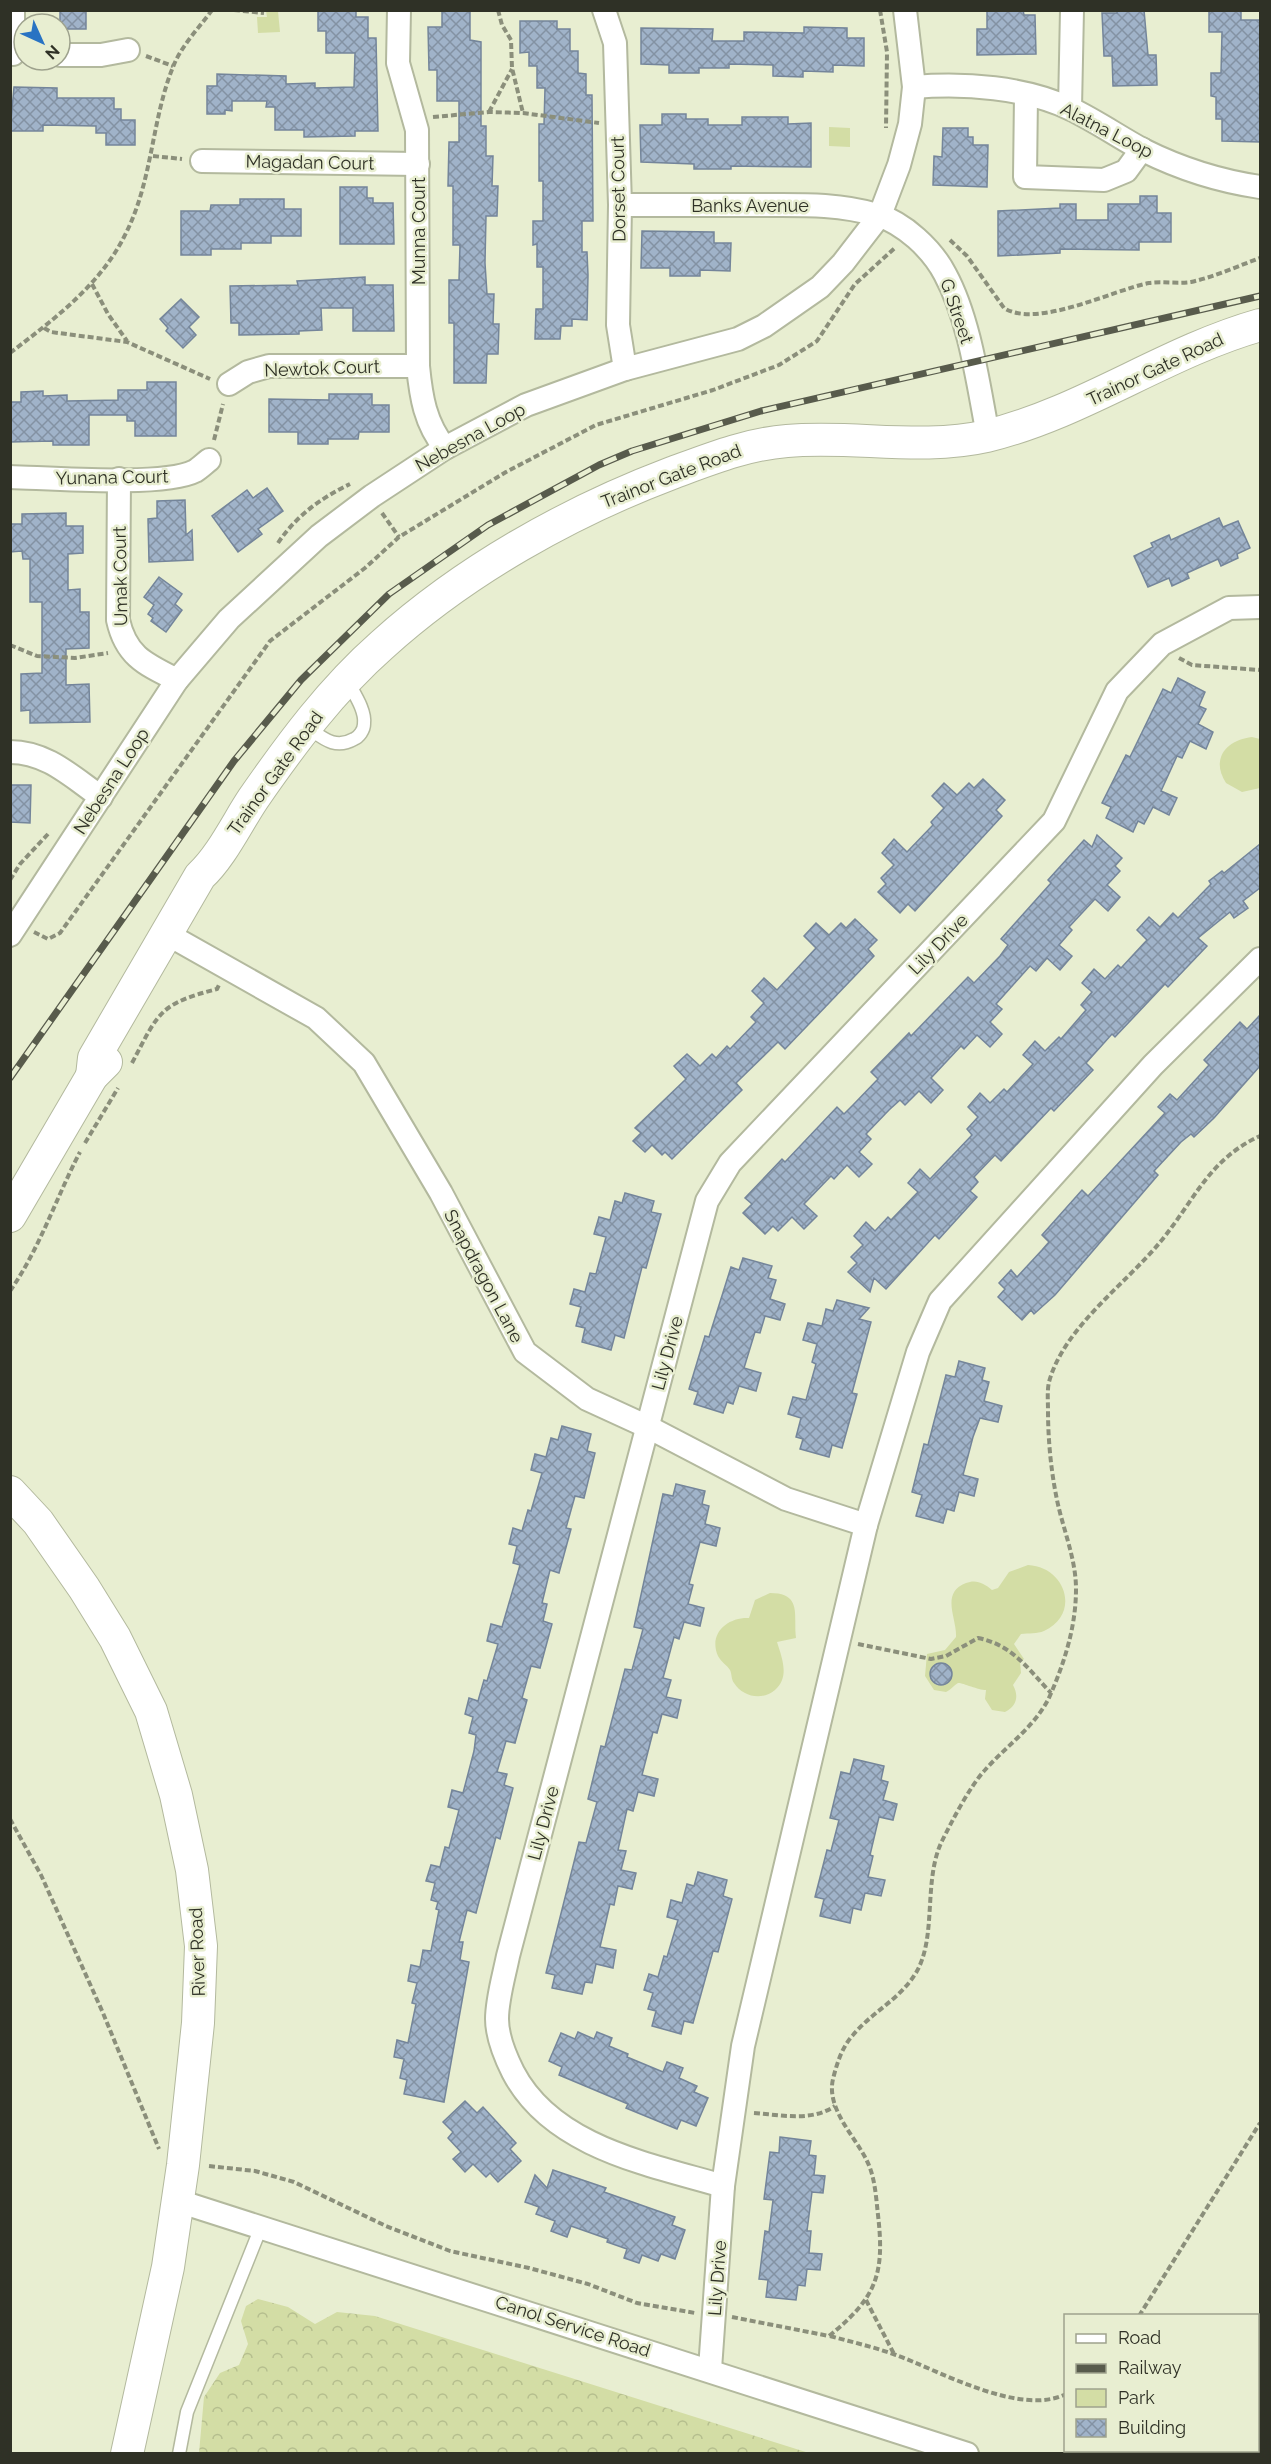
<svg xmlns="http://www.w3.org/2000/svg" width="1271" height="2464" font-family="Raleway,sans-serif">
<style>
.forest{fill:url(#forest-crowns)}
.green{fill:#d3dda5}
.building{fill:url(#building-cross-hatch);stroke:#74859a;stroke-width:1.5}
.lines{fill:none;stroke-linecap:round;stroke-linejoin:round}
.lane-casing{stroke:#b3b99e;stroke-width:15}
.street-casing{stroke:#b3b99e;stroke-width:26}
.secondary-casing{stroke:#b3b99e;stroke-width:34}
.path{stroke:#8b8f7b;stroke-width:4;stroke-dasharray:6 3;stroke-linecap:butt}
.lane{stroke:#fff;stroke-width:12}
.street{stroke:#fff;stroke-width:22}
.secondary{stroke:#fff;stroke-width:32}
.rail-casing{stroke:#585b4c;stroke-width:7}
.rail{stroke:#e8eed1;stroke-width:4.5;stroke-dasharray:14;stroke-linecap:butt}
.labels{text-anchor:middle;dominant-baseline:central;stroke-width:5;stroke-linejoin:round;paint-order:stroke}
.street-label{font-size:18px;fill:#2f3126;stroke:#e8eed1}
</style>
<defs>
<pattern id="forest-crowns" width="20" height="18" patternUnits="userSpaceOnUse" patternTransform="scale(1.5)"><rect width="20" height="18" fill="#d3dda5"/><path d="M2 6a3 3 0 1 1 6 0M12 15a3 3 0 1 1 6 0" fill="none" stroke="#b5be8e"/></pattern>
<pattern id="building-cross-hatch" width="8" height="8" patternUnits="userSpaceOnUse" patternTransform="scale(1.5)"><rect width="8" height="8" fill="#a0b3c9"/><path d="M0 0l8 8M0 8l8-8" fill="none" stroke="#8392a3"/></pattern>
</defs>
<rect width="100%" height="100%" fill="#e8eed1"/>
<polygon class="forest" points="258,2299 288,2307 315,2324 337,2312 375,2316 809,2453 199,2453 204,2397 220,2373 239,2365 248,2344 241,2321 246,2306"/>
<g class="green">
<polygon points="266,11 278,11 280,32 258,33 257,17 267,17"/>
<polygon points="829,127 850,128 850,147 829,146"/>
<path d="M1252,737L1260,739V788L1242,792L1226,783C1210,758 1227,740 1252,737Z"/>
<path d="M1028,1565C1066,1567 1081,1614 1044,1631C1037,1634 1029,1633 1021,1634L1014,1644L1024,1659L1020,1662L1021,1673L1013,1685C1019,1696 1017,1706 1005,1712L992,1710L985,1699L986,1690C978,1690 961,1682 958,1683C954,1685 951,1690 946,1692L934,1690L925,1676L927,1654L945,1650L956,1637C957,1618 940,1593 966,1583C976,1579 984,1583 992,1590L998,1588L1009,1572Z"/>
<path d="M770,1593C803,1593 793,1616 796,1638L777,1642C782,1658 790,1677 775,1690C762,1701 743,1697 734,1683C731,1679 732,1674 730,1670C727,1665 721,1662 718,1656C708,1633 728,1617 749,1618L755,1600Z"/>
</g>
<g class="building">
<rect x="60" y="10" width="26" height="19"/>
<polygon points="318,10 356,10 356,17 368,17 368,38 376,38 378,131 355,131 355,136 304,137 304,130 275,130 275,107 266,107 267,101 232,101 232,111 225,110 225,114 207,114 207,86 217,86 217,74 286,76 286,84 315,83 315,88 354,87 355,53 326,53 326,31 318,31"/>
<polygon points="442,10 470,10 470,40 481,42 481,126 486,126 486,156 493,156 492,186 498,186 497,216 486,216 485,263 487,294 494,294 493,324 499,324 498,354 487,354 486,383 454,383 454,323 449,323 449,280 459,280 460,245 453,245 453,186 448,186 449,142 459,142 459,101 437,101 437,70 429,70 428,27 442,27"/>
<polygon points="987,10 1023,10 1024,15 1035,15 1036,54 977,55 977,29 987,29"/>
<polygon points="1117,10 1144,10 1148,55 1156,55 1157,85 1113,86 1112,56 1104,56 1102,13 1117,13"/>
<polygon points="1209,10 1237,10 1241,12 1241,20 1260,20 1260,142 1222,141 1222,119 1216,119 1216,97 1211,96 1211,73 1221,73 1222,32 1209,32"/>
<polygon points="520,21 557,21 557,29 570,29 570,51 578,51 578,73 586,74 586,95 592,95 593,221 582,221 582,252 587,252 588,275 587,320 572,319 572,326 561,326 560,339 535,339 536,309 543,309 543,267 537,267 537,244 533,245 533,221 543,221 543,181 539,181 539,124 544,124 545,88 537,88 537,66 529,66 529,52 520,53"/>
<polygon points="804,27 847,28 847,38 864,38 864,66 833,65 833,72 803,71 803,77 773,76 773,65 729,64 729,68 699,68 699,73 669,73 669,65 641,64 641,28 713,29 712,41 744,41 744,32 804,33"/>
<polygon points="14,87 57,88 57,98 114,98 114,109 121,109 121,120 135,120 135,145 106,145 106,133 96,133 96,126 43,125 43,131 10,131"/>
<polygon points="662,114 686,114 686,119 708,119 708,125 742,125 742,117 788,117 788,124 811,123 811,167 731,166 731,169 694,169 694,164 641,162 640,125 662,125"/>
<polygon points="943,128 968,128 968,137 973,137 973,145 988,145 987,187 933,185 934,156 942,157"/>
<polygon points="340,187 367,187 367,198 373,198 373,203 393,203 394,244 340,244"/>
<polygon points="1140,196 1157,196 1157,213 1171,213 1171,242 1139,242 1139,250 1060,249 1060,253 998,256 998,211 1060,208 1060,204 1076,204 1076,220 1108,220 1108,204 1140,204"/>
<polygon points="240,199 284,199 284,209 301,209 301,236 271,236 271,243 241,243 241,249 211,249 211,255 181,255 181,211 210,211 211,205 240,205"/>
<polygon points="642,231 714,232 714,243 731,243 730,271 700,270 700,276 670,276 670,268 641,268"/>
<polygon points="365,277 365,285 393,285 394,331 353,331 353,308 321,308 322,330 299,331 299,334 239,335 239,323 231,323 230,286 298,285 297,281"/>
<polygon points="181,299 199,317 189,327 196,335 183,348 166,331 168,328 160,319"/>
<polygon points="147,382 176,382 176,436 135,436 135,421 127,421 127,415 89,415 89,445 53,445 53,441 10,442 10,402 21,402 21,392 43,391 43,396 67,395 67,401 118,400 118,390 147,390"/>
<polygon points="329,394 372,394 372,405 389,405 389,432 359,432 358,439 328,439 328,444 298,444 298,432 269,432 269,399 329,400"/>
<polygon points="267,488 283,511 258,529 262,534 238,552 212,516 247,490 253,498"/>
<polygon points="185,500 186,535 192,530 193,560 149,562 148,519 157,518 157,501"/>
<polygon points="66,513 66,526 83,526 83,553 68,554 68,590 80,589 80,612 89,612 89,648 66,649 66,685 89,684 90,722 30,723 30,710 21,711 21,674 42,673 42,602 30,602 30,559 23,559 22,551 10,552 10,524 22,524 22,514"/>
<polygon points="1219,518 1223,527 1238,521 1250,548 1237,554 1238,558 1221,566 1218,559 1187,573 1189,578 1172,586 1169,578 1148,587 1134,556 1153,547 1151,543 1169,535 1171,540"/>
<polygon points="159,577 182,594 175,604 182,610 166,632 151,621 153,618 148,614 154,605 144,597"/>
<polygon points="1178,678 1205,692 1199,706 1206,709 1198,724 1213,732 1206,749 1190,741 1182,758 1177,756 1161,791 1177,798 1169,815 1153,807 1144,824 1138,821 1133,832 1106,818 1111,807 1102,803 1126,755 1130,757 1163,689 1171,693"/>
<polygon points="983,779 1005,800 996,810 1002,816 915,911 908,904 900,913 878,892 886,884 881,878 894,865 882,853 894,839 907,852 933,825 931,822 944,808 932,796 944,783 957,795 969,783 974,788"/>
<polygon points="10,785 31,785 30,823 10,822"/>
<polygon points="1097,835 1122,858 1115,866 1120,871 1107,885 1120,897 1108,911 1095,899 1069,927 1072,930 1059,945 1072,956 1060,970 1047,958 1036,971 1030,966 996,1004 1002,1009 990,1022 1002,1034 990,1047 977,1035 964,1049 961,1046 931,1078 943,1090 931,1103 919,1091 905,1105 900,1100 889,1110 866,1134 871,1139 859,1152 872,1164 859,1177 847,1165 834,1179 831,1176 804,1204 817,1216 804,1229 792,1217 778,1231 773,1226 765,1234 743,1213 752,1204 745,1198 782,1159 785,1162 837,1107 844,1114 853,1105 878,1079 871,1072 909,1033 911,1036 968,977 974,983 1000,956 1008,945 1001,939 1051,883 1048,880 1084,840 1092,847"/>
<polygon points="1260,844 1260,888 1243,901 1248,908 1234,918 1230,912 1198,938 1207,946 1168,987 1165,984 1115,1037 1112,1034 1086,1063 1093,1070 1054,1111 1051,1108 1001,1161 995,1155 974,1177 978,1182 970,1191 977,1197 939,1239 935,1235 886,1289 874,1278 870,1292 848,1272 857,1263 851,1257 863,1245 854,1236 866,1222 875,1231 888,1217 891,1220 918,1192 908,1183 920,1169 930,1179 972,1135 967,1129 978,1117 968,1107 980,1093 990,1103 1004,1089 1007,1092 1033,1064 1023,1055 1035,1041 1045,1051 1059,1037 1061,1039 1086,1010 1081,1005 1092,992 1082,983 1094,969 1105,979 1118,965 1121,968 1147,940 1137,930 1149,917 1160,927 1173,913 1178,918 1211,884 1209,881 1222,871 1224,873"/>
<polygon points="855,919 877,940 868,949 874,956 785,1049 778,1042 736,1083 742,1090 672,1159 665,1152 662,1155 652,1145 645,1152 633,1141 641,1133 635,1128 686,1079 674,1066 687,1054 700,1066 712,1054 716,1058 727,1046 730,1049 756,1022 751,1017 764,1003 752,991 764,978 777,990 816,948 804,936 816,923 829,935 841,923 846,928"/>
<polygon points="1260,1015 1260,1066 1214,1118 1194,1137 1191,1134 1181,1142 1154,1171 1158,1175 1055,1295 1034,1314 1031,1310 1022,1320 998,1297 1005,1289 999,1283 1011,1270 1017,1277 1042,1250 1049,1242 1042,1235 1082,1190 1088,1196 1165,1113 1158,1107 1170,1094 1177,1100 1209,1065 1204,1060 1240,1022 1247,1029"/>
<polygon points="625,1193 654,1201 651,1212 661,1214 646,1268 642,1267 624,1338 615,1335 611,1350 582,1342 585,1328 576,1326 581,1307 570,1304 574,1289 585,1292 590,1273 596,1274 606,1237 594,1234 599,1217 610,1220 615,1201 622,1203"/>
<polygon points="743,1258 772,1266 768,1278 776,1280 770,1299 785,1304 780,1320 765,1316 760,1333 755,1332 744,1368 761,1373 756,1391 739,1386 733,1404 727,1402 723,1413 694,1404 698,1392 689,1389 705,1336 709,1337 731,1267 739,1270"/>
<polygon points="837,1300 869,1308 859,1319 871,1322 852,1393 857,1394 842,1448 832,1445 829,1457 800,1449 803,1439 796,1437 801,1418 788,1414 793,1397 806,1400 816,1364 812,1362 817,1344 803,1340 808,1323 822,1326 826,1309 833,1311"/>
<polygon points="959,1361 985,1368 982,1380 989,1382 984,1401 1002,1406 998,1422 980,1418 973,1437 963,1475 978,1479 974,1496 959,1492 954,1511 947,1509 943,1523 916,1516 922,1495 912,1492 924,1444 928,1445 946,1375 955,1377"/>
<polygon points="562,1426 591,1434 587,1451 595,1453 584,1498 575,1496 566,1528 571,1529 559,1573 550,1570 542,1603 547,1604 543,1621 552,1624 540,1668 531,1666 522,1698 527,1700 515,1743 506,1741 497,1772 507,1774 504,1785 513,1788 500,1839 496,1837 476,1913 467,1910 459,1942 463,1942 460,1960 469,1962 444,2102 404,2094 407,2080 400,2078 404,2059 394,2057 397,2040 408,2043 416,2004 412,2003 417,1983 408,1981 411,1965 420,1967 423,1950 431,1951 439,1910 436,1909 438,1902 431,1900 435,1883 426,1881 431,1865 440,1867 445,1847 449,1848 459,1810 448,1807 452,1790 463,1793 474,1751 476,1735 469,1733 473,1717 465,1714 469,1698 478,1701 484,1680 487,1681 498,1644 487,1641 491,1624 502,1627 520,1565 513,1563 517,1546 509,1544 513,1528 522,1531 528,1510 531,1511 542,1473 531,1470 535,1454 546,1457 551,1438 558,1440"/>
<polygon points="676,1484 705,1491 702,1504 709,1506 705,1524 720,1528 716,1546 700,1542 689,1584 693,1585 688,1604 704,1608 700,1626 684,1622 679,1639 674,1637 663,1678 671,1680 666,1697 681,1700 677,1718 662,1714 657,1733 653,1732 642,1775 658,1779 654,1796 638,1792 633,1811 627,1809 618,1850 626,1851 621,1870 636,1873 632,1889 618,1886 614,1905 610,1904 600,1947 616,1950 613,1968 596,1964 592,1983 585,1982 582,1994 552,1988 555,1975 546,1973 579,1842 586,1843 597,1802 588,1799 601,1746 605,1747 625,1669 632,1670 643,1629 634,1627 663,1494 673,1496"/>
<circle cx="941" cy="1674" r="11"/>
<polygon points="854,1759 884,1766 881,1780 888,1782 883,1800 897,1804 893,1820 879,1817 870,1855 873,1856 868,1877 885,1880 881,1896 865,1893 861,1910 853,1908 850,1923 820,1916 824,1899 815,1897 827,1850 831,1851 839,1820 830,1818 841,1772 850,1774"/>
<polygon points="698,1872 727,1880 723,1896 732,1899 718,1952 713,1951 693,2023 684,2021 681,2034 652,2026 656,2011 648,2009 653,1993 644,1990 649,1974 658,1977 664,1956 667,1957 678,1920 667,1917 671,1900 682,1903 687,1884 694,1886"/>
<polygon points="578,2032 594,2039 597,2032 612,2038 609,2046 628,2054 627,2057 663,2072 667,2062 683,2068 679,2078 697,2086 694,2092 708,2098 696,2126 681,2120 677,2129 626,2108 628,2104 559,2075 562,2067 549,2061 561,2033 575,2039"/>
<polygon points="465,2101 477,2113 483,2107 516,2143 510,2149 521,2161 498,2182 490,2173 486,2177 473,2164 465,2172 453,2159 461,2152 448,2138 453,2132 443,2122"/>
<polygon points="780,2137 811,2141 809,2155 816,2156 814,2175 825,2176 823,2193 812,2192 807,2231 811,2231 809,2253 822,2254 820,2270 807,2269 805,2286 798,2285 796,2300 766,2297 768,2280 759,2279 765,2231 769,2232 773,2200 764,2199 770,2152 779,2153"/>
<polygon points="553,2170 606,2188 604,2192 675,2217 672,2225 685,2230 675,2259 661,2254 658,2261 642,2255 639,2263 624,2258 627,2249 607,2242 608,2239 571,2226 567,2237 551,2231 555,2221 536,2214 539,2207 525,2202 535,2175 547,2188"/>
</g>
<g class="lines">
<defs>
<g id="lane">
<path d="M307,727C323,738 335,750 354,739C359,737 364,730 364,724C366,710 353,692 347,680"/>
<polyline points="179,2454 187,2412 261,2227"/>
</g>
<g id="street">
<path d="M399,10L398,63L417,130L418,366C421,397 425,423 445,448"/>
<polyline points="604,10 615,43 620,205 618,325 625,369"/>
<polyline points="13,54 13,10"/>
<polyline points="60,55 101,55 128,50"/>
<path d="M914,87C965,83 1025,87 1071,109C1096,121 1119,137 1143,150C1181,169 1219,181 1260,187"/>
<polyline points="1026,95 1025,177 1104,180 1126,171 1142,149"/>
<polyline points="1070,108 1072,10"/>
<polyline points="202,161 418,164"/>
<path d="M620,205C665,205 710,205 756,205C797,205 838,203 877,215C904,223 932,249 945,274C970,320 978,384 988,435"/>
<polyline points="229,384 248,372 269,366 418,366"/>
<path d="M10,477C49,478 164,487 195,471C200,468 205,463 209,460"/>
<path d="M119,479L118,620C126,656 145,664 177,680"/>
<path d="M10,752C47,752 72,777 101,797"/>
<polyline points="10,935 177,680 229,619 319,536 372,496 445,448 526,405 625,369 738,339 764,326 820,287 843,263 880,215 899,165 910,124 914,87 905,10"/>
<polyline points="176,939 316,1018 364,1063 441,1193 525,1352 587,1399 648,1427 786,1499 866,1525"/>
<path d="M723,2186C648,2164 552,2147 513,2072C505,2056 497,2037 497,2019C497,1999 504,1976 508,1956L707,1201L730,1163L1054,821L1117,691L1162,644L1229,608L1260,607"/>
<polyline points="178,2201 967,2454"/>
<polyline points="710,2369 723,2186 743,2046 866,1525 918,1352 940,1301 1153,1065 1260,959"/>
</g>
<g id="secondary">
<path d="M92,1076L94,1058L200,876C221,857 237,823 253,799C291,744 332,689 382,645C465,570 569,512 672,473C710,459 747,444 787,441C854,435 921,451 987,436C1084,412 1165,352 1260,325"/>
<polyline points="10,1216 92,1076 106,1062"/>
<polyline points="10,1492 38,1522 84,1588 115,1638 151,1711 176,1795 192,1870 201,1946 198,2023 183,2165 168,2267 127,2454"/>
</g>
</defs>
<use href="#lane" class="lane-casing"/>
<use href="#street" class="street-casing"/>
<use href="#secondary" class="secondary-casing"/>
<g class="path">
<polyline points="234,10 264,13"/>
<polyline points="498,10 502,25 511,40 512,68 523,113"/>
<polyline points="880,10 887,52 886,128"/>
<polyline points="146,56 173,66"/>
<polyline points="489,112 512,69"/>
<polyline points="433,117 489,112 523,113 599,123"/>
<polyline points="153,156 182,159"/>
<path d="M950,240L967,256L1004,308C1037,329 1113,290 1149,283C1163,281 1177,284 1191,282C1214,277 1238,266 1260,258"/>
<polyline points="92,284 108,314 127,341"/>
<polyline points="44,328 51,332 127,342 210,379"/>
<path d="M10,353C53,320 99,286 124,237C153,182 151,121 173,67C181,46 199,28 212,10"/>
<polyline points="214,440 223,404"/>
<polyline points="382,513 399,537"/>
<path d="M278,543C296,516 321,498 350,484"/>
<polyline points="10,645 37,656 75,658 108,653"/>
<polyline points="1179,658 1192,665 1260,670"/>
<polyline points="10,880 20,864 48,834"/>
<polyline points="34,932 48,939 60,933 270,641 365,568 399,537 506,472 596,425 713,390 779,365 817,341 855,284 896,247"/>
<path d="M132,1063C159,1012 159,1004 217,989L219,985"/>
<polyline points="85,1143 118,1088"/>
<path d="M10,1291C40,1248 56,1198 80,1152"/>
<path d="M858,1644L931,1659L946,1656L978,1638C1013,1645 1028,1669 1051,1693"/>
<polyline points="10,1819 41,1875 103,2013 159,2149"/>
<path d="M754,2113C782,2115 811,2122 835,2106"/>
<polyline points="209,2166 255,2171 294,2182 386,2226 450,2251 529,2268 588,2284 637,2303 695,2313"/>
<polyline points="866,2300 894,2354"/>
<polyline points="1139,2316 1260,2123"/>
<path d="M732,2317L829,2336C876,2298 885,2275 878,2215C876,2197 875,2177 867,2161C855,2136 826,2109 833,2079C837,2063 842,2047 853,2035C873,2011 901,1999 917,1971C937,1935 923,1880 942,1841C952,1821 970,1786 985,1770C1008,1744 1039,1724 1052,1691C1066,1658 1076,1624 1076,1589C1076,1559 1063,1529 1057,1500C1051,1471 1048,1440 1048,1410C1048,1401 1047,1391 1049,1382C1064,1327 1126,1284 1161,1241C1194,1201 1209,1159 1260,1136"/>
<path d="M830,2336C852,2342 874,2347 896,2355C940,2371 1020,2417 1066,2394"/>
</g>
<use href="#lane" class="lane"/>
<use href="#street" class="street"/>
<use href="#secondary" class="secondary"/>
<defs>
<polyline id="rail" points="10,1078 234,761 301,680 389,594 488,525 599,465 632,451 761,411 1260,296"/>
</defs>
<use href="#rail" class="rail-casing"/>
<use href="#rail" class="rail"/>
</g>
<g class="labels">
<g class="street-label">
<text transform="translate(1107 130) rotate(27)">Alatna Loop</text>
<text transform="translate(310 162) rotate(1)">Magadan Court</text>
<text transform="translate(618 189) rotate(-91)">Dorset Court</text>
<text x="750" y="205">Banks Avenue</text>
<text transform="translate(418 231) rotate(-90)">Munna Court</text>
<text transform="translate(957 311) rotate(71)">G Street</text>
<text transform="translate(322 368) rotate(-2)">Newtok Court</text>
<text transform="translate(1155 369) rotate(-25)">Trainor Gate Road</text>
<text transform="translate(470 437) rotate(-29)">Nebesna Loop</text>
<text transform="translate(671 476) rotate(-21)">Trainor Gate Road</text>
<text transform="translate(112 477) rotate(-1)">Yunana Court</text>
<text transform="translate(120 576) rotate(-91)">Umak Court</text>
<text transform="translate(275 773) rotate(-54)">Trainor Gate Road</text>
<text transform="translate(111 781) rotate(-57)">Nebesna Loop</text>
<text transform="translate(938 944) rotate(-46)">Lily Drive</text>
<text transform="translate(484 1276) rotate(62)">Snapdragon Lane</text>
<text transform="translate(667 1353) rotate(-75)">Lily Drive</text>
<text transform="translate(543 1823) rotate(-75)">Lily Drive</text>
<text transform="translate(197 1952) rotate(-92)">River Road</text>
<text transform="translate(717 2278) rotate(-86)">Lily Drive</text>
<text transform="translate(573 2326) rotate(18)">Canol Service Road</text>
</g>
</g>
<rect width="1271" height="2464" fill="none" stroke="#2f3126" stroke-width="24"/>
<rect x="1064" y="2314" width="195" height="138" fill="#e8eed1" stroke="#9ea28d" stroke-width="1.5"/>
<rect x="1076" y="2334" width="30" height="9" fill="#ffffff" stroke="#9ea28d" stroke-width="1.5"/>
<text x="1118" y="2344" font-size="18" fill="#2f3126">Road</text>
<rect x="1076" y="2364" width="30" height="9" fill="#585b4c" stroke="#9ea28d" stroke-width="1.5"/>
<text x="1118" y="2374" font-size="18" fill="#2f3126">Railway</text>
<rect x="1076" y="2389" width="30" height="18" fill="#d3dda5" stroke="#9ea28d" stroke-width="1.5"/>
<text x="1118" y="2404" font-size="18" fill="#2f3126">Park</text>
<rect x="1076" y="2419" width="30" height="18" fill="url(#building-cross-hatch)" stroke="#9ea28d" stroke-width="1.5"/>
<text x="1118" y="2434" font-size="18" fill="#2f3126">Building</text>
<g transform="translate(42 42) rotate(135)"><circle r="28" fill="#e8eed1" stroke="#9ea28d" stroke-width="1.5"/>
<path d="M0-4.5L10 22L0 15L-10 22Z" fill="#2973c3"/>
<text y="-9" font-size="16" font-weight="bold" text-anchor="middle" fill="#2f3126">N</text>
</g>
</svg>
